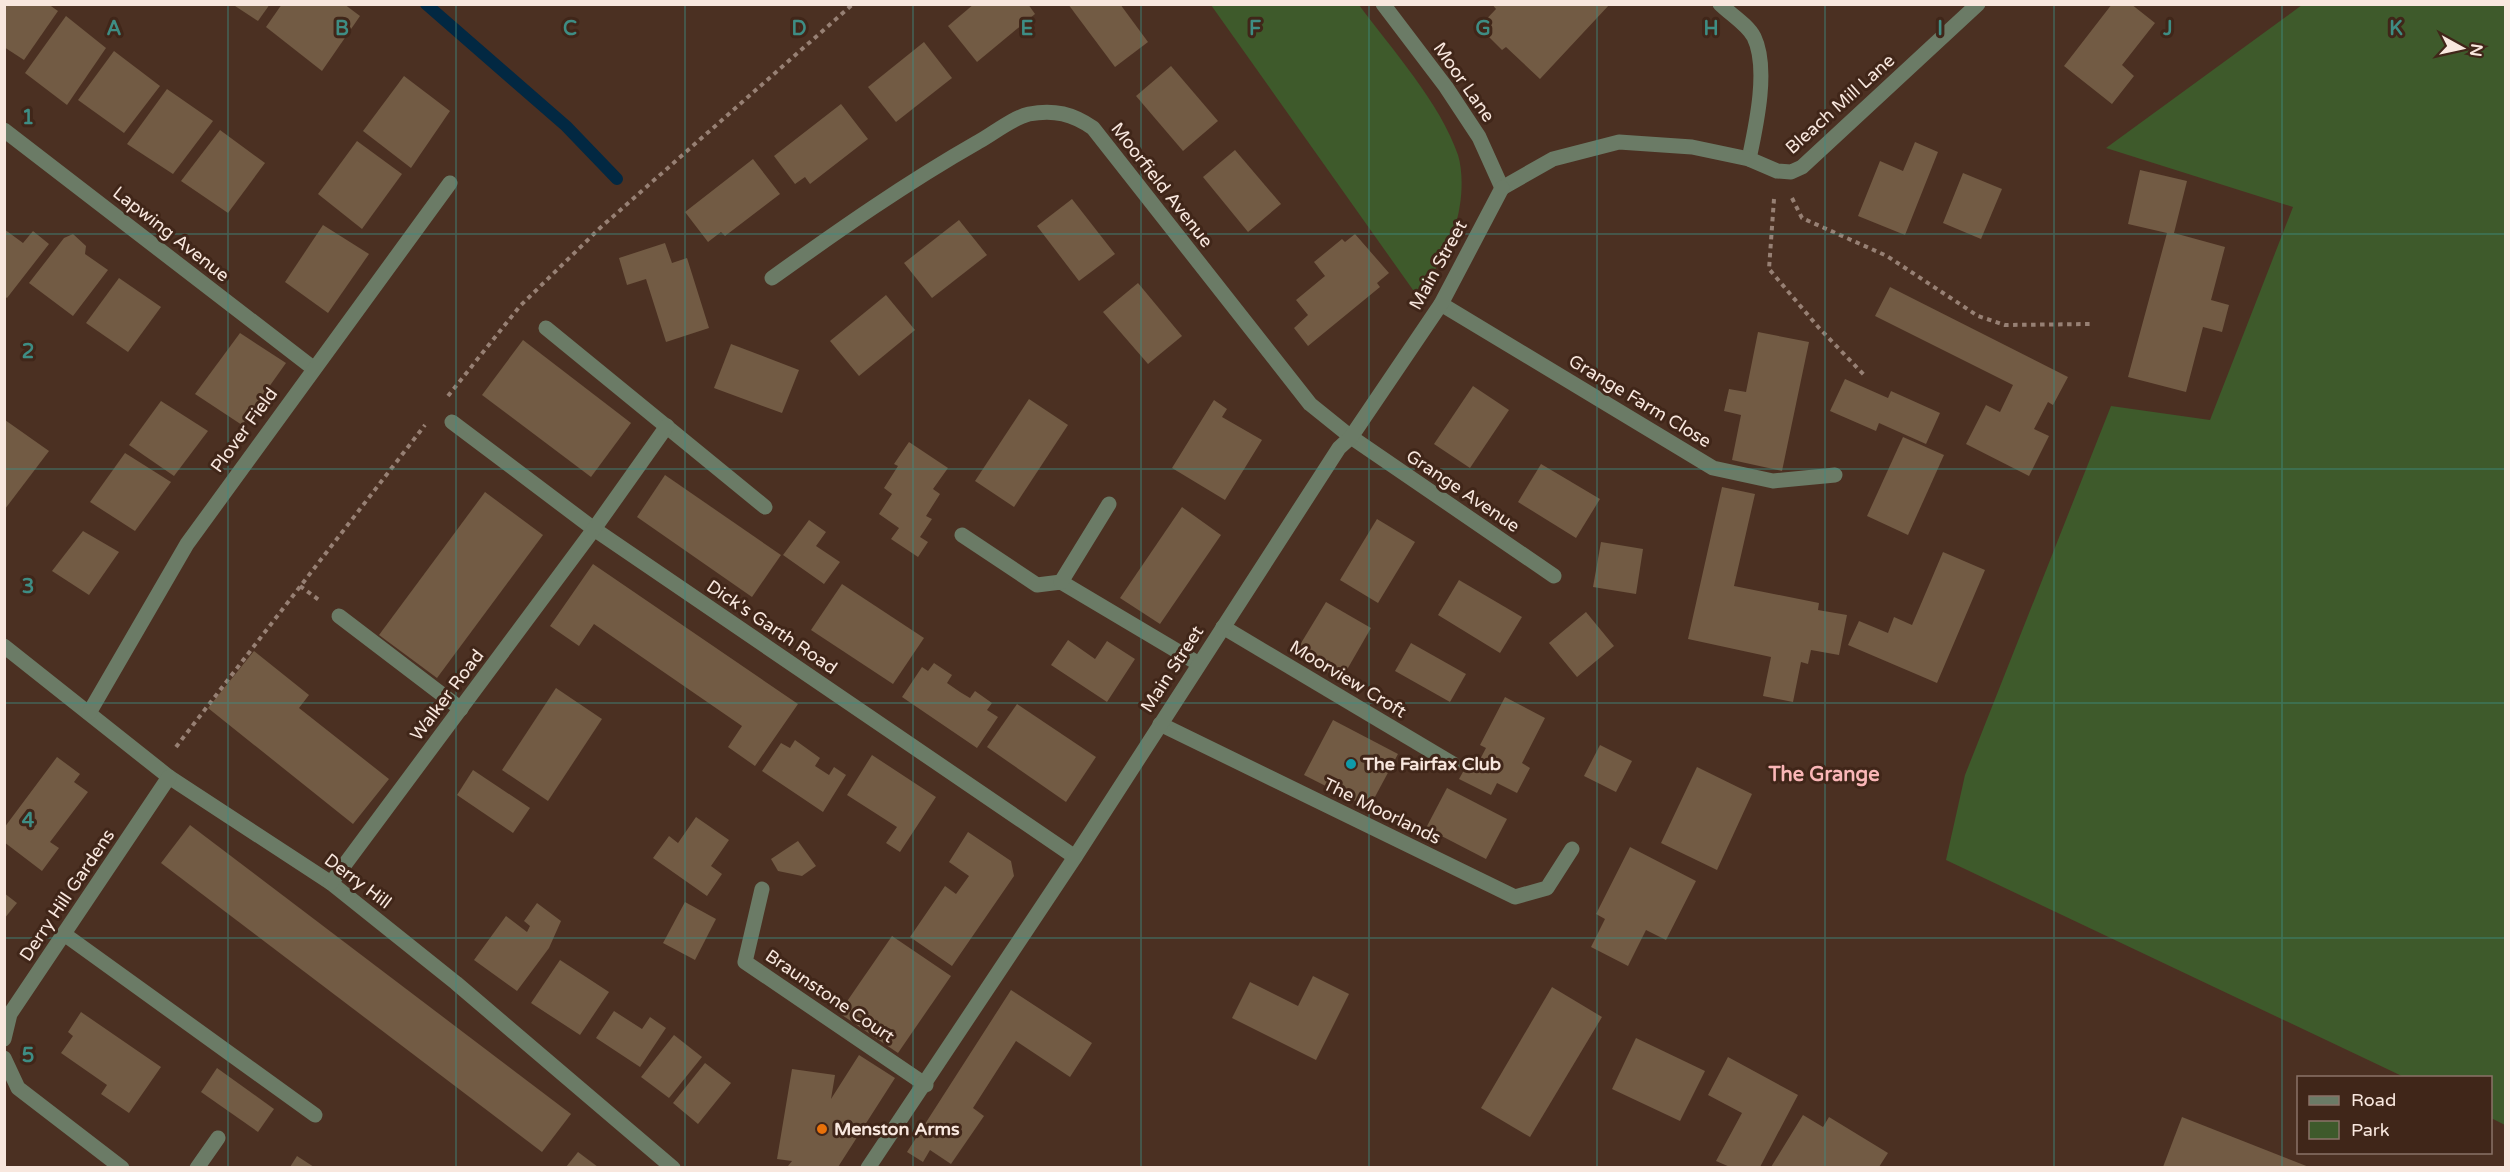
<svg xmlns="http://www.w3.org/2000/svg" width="2510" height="1172" font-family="'Varela Round',sans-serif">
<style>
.green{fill:#3e5a2b}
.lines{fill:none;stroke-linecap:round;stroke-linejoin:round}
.stream{stroke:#022842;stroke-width:12}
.building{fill:#725b44}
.path{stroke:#978074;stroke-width:4;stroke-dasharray:4.5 4.5;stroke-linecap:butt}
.minor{stroke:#6b7b66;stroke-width:15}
.grid{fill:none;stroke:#3e8d84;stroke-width:1.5;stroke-opacity:0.55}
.culture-dot{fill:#0f9aa8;stroke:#402619;stroke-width:2}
.food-dot{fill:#e8710a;stroke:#402619;stroke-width:2}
.labels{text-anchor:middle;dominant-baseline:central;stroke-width:6;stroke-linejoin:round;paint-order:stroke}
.street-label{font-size:18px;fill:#f8e7de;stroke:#402619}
.poi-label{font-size:18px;font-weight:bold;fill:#f8e7de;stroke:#402619;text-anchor:start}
.neighbourhood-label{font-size:20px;font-weight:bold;fill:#fab6b7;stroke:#402619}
.grid-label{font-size:20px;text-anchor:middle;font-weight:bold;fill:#3e8d84;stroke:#402619;stroke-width:6;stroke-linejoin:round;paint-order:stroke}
</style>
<rect width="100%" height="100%" fill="#4b3022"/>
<g class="green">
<path d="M1211,5H1359C1391,48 1441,104 1458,155C1464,175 1462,203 1456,223C1449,249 1433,274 1418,297Z"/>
<polygon points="2302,5 2505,5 2505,1125 2491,1118 2490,1078 2404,1077 1946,860 1965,775 2111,406 2210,420 2293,207 2106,148"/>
</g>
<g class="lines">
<polyline class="stream" points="426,4 566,126 617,179"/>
</g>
<g class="building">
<polygon points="4,4 48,4 58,11 24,60 4,47"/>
<polygon points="232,4 270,4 258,21"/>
<polygon points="282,4 344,4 360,16 322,71 266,27"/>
<polygon points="974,4 1028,4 1035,14 977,62 948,26"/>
<polygon points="1068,4 1120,4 1148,42 1115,67"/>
<polygon points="1492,4 1610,4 1540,79 1506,47 1502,50 1479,27 1496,9"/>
<polygon points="2112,4 2131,4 2155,23 2122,65 2134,76 2112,104 2064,66"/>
<polygon points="66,16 106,48 67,105 25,73"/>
<polygon points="924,42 952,78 896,122 868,87"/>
<polygon points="114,51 160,86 124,133 78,100"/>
<polygon points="1171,66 1218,121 1183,151 1136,96"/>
<polygon points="404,76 450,111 411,168 363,131"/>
<polygon points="167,89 213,121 173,174 127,144"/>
<polygon points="841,104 868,139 810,184 805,177 795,184 774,156"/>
<polygon points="220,130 265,163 228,213 181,181"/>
<polygon points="357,141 402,174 362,229 318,194"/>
<polygon points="1915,142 1938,152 1905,235 1858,216 1880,161 1903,171"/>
<polygon points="1235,150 1281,204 1248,232 1203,177"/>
<polygon points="753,159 780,194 725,236 721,232 708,242 685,212"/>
<polygon points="2140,170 2187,181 2174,233 2225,247 2211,300 2229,305 2222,332 2203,327 2186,392 2128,377 2167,233 2128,224"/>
<polygon points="1963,173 2002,189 1981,239 1943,223"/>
<polygon points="1072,199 1115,254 1079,281 1037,226"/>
<polygon points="959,220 987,255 932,298 904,263"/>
<polygon points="323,225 369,254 328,313 285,282"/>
<polygon points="4,229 23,243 33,231 49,244 7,298 4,296"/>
<polygon points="73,234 86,246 85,254 108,270 73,316 29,283 64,238"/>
<polygon points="1355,234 1389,273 1377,283 1380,287 1308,346 1294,328 1308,315 1296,300 1325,276 1314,262 1342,239 1345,242"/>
<polygon points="665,243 672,263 687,258 709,328 666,342 646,279 627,285 619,258"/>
<polygon points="119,278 161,307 128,352 86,323"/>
<polygon points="1138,283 1182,336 1148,364 1103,312"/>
<polygon points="1890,287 2068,377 2053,405 2048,402 2034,429 2049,436 2029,476 1966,444 1986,405 2000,412 2013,385 1875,316"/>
<polygon points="886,295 915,330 859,376 830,341"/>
<polygon points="1758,332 1809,342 1782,471 1732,460 1741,415 1724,411 1729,389 1746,392"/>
<polygon points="240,333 286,363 242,425 195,394"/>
<polygon points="523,340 631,423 591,477 482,395"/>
<polygon points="731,344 799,370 782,413 714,388"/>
<polygon points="1845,379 1888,398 1891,391 1940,413 1926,444 1879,423 1876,431 1830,411"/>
<polygon points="1473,386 1509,410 1470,468 1434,444"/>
<polygon points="1029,399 1068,425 1014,507 975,481"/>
<polygon points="1214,400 1227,409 1222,417 1262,440 1225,500 1172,468"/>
<polygon points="161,401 208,431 174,476 129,445"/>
<polygon points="5,420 49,451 5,509"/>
<polygon points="1903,437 1944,455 1908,535 1867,516"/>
<polygon points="909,442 948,468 933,489 940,494 926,516 932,519 920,537 928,542 918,557 891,539 899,528 879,514 892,494 884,488 898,466 894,464"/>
<polygon points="125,453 171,482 135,531 90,502"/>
<polygon points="1541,464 1600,499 1576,538 1518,502"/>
<polygon points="665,475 781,555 752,597 637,517"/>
<polygon points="1722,487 1755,494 1734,586 1819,603 1818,610 1847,615 1839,655 1811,650 1808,664 1801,662 1793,702 1763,696 1771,657 1688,639"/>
<polygon points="485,492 543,535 437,678 379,635"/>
<polygon points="1182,507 1221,535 1160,624 1120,598"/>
<polygon points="1377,519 1415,542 1378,603 1340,580"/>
<polygon points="809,520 826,532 816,546 840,562 824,584 783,555"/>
<polygon points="83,531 119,552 89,595 52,571"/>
<polygon points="1601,542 1643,549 1636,594 1593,587"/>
<polygon points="1943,552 1985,570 1937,683 1848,645 1859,621 1888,633 1894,617 1912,625"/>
<polygon points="593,564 798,704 755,766 728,747 742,726 636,653 594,624 579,646 550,626"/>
<polygon points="1459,580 1522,617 1500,653 1438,615"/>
<polygon points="842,584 924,638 893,684 811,630"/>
<polygon points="1326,602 1371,628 1341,680 1295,653"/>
<polygon points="1586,612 1614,646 1577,677 1549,643"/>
<polygon points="1068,640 1095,659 1107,641 1135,659 1107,702 1051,665"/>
<polygon points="1411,643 1466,674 1450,702 1395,671"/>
<polygon points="254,651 309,695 299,708 389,779 353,824 208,708"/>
<polygon points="934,663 952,675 947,683 960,692 970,698 975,691 992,703 987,710 998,717 977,748 902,697 922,667 928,671"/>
<polygon points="556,688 602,719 548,801 502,770"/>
<polygon points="1505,697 1545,718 1522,763 1530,768 1517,793 1497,783 1491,795 1459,779 1468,763 1476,767 1486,748 1480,745"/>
<polygon points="1017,704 1096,757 1066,802 987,747"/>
<polygon points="1333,720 1398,754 1369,808 1304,775"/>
<polygon points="795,740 820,758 815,766 829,775 834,767 846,775 823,812 762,771 781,743 790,748"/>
<polygon points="1600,745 1632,761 1616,792 1584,776"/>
<polygon points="872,755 936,797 900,852 886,843 897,827 847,795"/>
<polygon points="57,757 80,774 74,782 88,792 50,842 59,848 42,871 4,842 4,828"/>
<polygon points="1697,767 1752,794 1717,870 1661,843"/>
<polygon points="473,770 530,808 513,833 457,795"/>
<polygon points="1447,788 1507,819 1486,859 1426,828"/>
<polygon points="696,817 729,840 711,866 722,874 707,896 653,858 669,836 678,843"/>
<polygon points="190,825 571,1114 542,1152 161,863"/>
<polygon points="968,832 1011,861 1014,876 952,966 910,937 945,886 956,894 969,876 949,862"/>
<polygon points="798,841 816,866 802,876 778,871 771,859"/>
<polygon points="1630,847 1696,881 1666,940 1646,930 1628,966 1591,947 1605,919 1596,914"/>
<polygon points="4,893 17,903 4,919"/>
<polygon points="685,902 716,919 695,960 663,943"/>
<polygon points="537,903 561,921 549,948 517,991 474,960 506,916 527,932 530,926 524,921"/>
<polygon points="892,936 951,976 898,1053 839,1013"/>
<polygon points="560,960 609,992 580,1035 531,1003"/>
<polygon points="1313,976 1349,994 1316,1060 1232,1018 1250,982 1298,1006"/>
<polygon points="1552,987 1602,1017 1530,1137 1481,1108"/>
<polygon points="1011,990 1092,1043 1070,1077 1016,1041 973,1108 984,1116 951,1164 930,1150 923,1162 907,1152"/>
<polygon points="614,1011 642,1029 650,1017 666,1028 640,1067 596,1038"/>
<polygon points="81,1012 161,1067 129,1113 101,1094 107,1085 61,1053 73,1036 68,1032"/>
<polygon points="674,1035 702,1057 669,1098 641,1077"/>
<polygon points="1636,1038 1705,1071 1680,1121 1612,1089"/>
<polygon points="859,1055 895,1078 838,1167 790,1167 788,1166 792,1161 777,1159 792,1069 835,1075 831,1099"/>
<polygon points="1728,1057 1798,1095 1760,1167 1730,1167 1716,1161 1742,1113 1708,1095"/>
<polygon points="705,1063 731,1083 698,1124 673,1103"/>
<polygon points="217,1068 274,1109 258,1132 201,1092"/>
<polygon points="1803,1115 1823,1127 1829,1117 1888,1153 1879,1167 1771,1167"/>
<polygon points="2182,1117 2309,1167 2163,1167"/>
<polygon points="578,1152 598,1167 566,1167"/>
<polygon points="297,1156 314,1167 290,1167"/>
</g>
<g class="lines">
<g class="path">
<polyline points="1792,198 1802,218 1887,256 1978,316 2005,325 2090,324"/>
<polyline points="1774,199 1769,269 1819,328 1865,376"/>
<polyline points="448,396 520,306 600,228 853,4"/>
<polyline points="300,586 319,600"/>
<polyline points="176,747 425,425"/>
</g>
<g class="minor">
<polyline points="1383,4 1446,87 1479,137 1502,188"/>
<path d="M1720,4C1730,14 1747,24 1754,37C1769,68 1756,126 1749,159"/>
<polyline points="4,130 313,368"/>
<polyline points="1502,188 1553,159 1619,142 1692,147 1749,159 1777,171 1791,172 1802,167 1978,4"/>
<path d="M772,278C839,230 906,183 978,142C993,134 1012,118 1029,114C1054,109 1073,114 1093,128L1310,404L1351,437L1554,576"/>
<polyline points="1441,304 1713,468 1773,481 1835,475"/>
<polyline points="546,328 765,507"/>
<polyline points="452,422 594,529 1075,857"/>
<polyline points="962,535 1037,585 1061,582 1199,664"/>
<polyline points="1061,582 1109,504"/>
<polyline points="339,616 461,709"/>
<polyline points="1223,627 1453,764"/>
<polyline points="4,646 169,777 331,883 456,983 673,1168"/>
<polyline points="89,713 187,544 450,183"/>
<polyline points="1160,724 1515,897 1547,888 1572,849"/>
<polyline points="331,883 594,529 667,426"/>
<polyline points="762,889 745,962 926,1085"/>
<polyline points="64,934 315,1115"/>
<polyline points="4,1039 10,1014 169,777"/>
<polyline points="4,1058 18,1088 122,1168"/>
<polyline points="197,1168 218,1138"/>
<polyline points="868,1168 1075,857 1339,448 1351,437 1441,304 1502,188"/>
</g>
</g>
<path class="grid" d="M228,4V1168M456,4V1168M685,4V1168M913,4V1168M1141,4V1168M1369,4V1168M1597,4V1168M1825,4V1168M2054,4V1168M2282,4V1168M4,234H2506M4,469H2506M4,703H2506M4,938H2506"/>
<circle class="culture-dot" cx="1351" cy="764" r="6"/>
<circle class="food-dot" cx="822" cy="1129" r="6"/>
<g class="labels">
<g class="street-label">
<text transform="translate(1464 82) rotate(55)">Moor Lane</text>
<text transform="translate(1840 104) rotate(-42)">Bleach Mill Lane</text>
<text transform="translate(1162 185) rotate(52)">Moorfield Avenue</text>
<text transform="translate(171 234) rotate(38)">Lapwing Avenue</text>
<text transform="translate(1438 265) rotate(-61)">Main Street</text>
<text transform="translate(1640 401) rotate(31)">Grange Farm Close</text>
<text transform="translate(244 430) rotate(-54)">Plover Field</text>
<text transform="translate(1463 491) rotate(34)">Grange Avenue</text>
<text transform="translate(772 627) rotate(34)">Dick's Garth Road</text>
<text transform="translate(1172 669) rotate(-57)">Main Street</text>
<text transform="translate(1348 679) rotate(31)">Moorview Croft</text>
<text transform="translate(447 695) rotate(-53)">Walker Road</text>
<text transform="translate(1382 811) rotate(26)">The Moorlands</text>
<text transform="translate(358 881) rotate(37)">Derry Hill</text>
<text transform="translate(67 895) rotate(-56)">Derry Hill Gardens</text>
<text transform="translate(830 996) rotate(34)">Braunstone Court</text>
</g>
<g class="poi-label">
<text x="1363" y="764">The Fairfax Club</text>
<text x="834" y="1129">Menston Arms</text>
</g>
<g class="neighbourhood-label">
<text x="1824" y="775">The Grange</text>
</g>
</g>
<g class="grid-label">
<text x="114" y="35">A</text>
<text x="342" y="35">B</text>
<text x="570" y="35">C</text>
<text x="799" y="35">D</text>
<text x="1027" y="35">E</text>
<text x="1255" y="35">F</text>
<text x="1483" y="35">G</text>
<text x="1711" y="35">H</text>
<text x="1940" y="35">I</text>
<text x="2168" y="35">J</text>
<text x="2396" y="35">K</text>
<text x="28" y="124">1</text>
<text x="28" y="358">2</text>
<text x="28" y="593">3</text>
<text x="28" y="827">4</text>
<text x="28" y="1062">5</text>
</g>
<rect width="2510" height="1172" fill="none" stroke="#f8e7de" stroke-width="12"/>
<rect x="2297" y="1076" width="195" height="78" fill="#402619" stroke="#8a7368" stroke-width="1.5"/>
<rect x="2309" y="1096" width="30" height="9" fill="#6b7b66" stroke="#8a7368" stroke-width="1.5"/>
<text x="2351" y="1106" font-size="18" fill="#f8e7de">Road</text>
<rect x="2309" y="1121" width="30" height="18" fill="#3e5a2b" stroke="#8a7368" stroke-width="1.5"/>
<text x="2351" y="1136" font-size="18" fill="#f8e7de">Park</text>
<g transform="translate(2462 48) rotate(98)" stroke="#402619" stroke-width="4.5" paint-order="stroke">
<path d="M0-4.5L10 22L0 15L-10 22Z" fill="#f8e7de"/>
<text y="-9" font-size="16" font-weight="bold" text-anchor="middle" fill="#f8e7de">N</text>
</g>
</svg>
